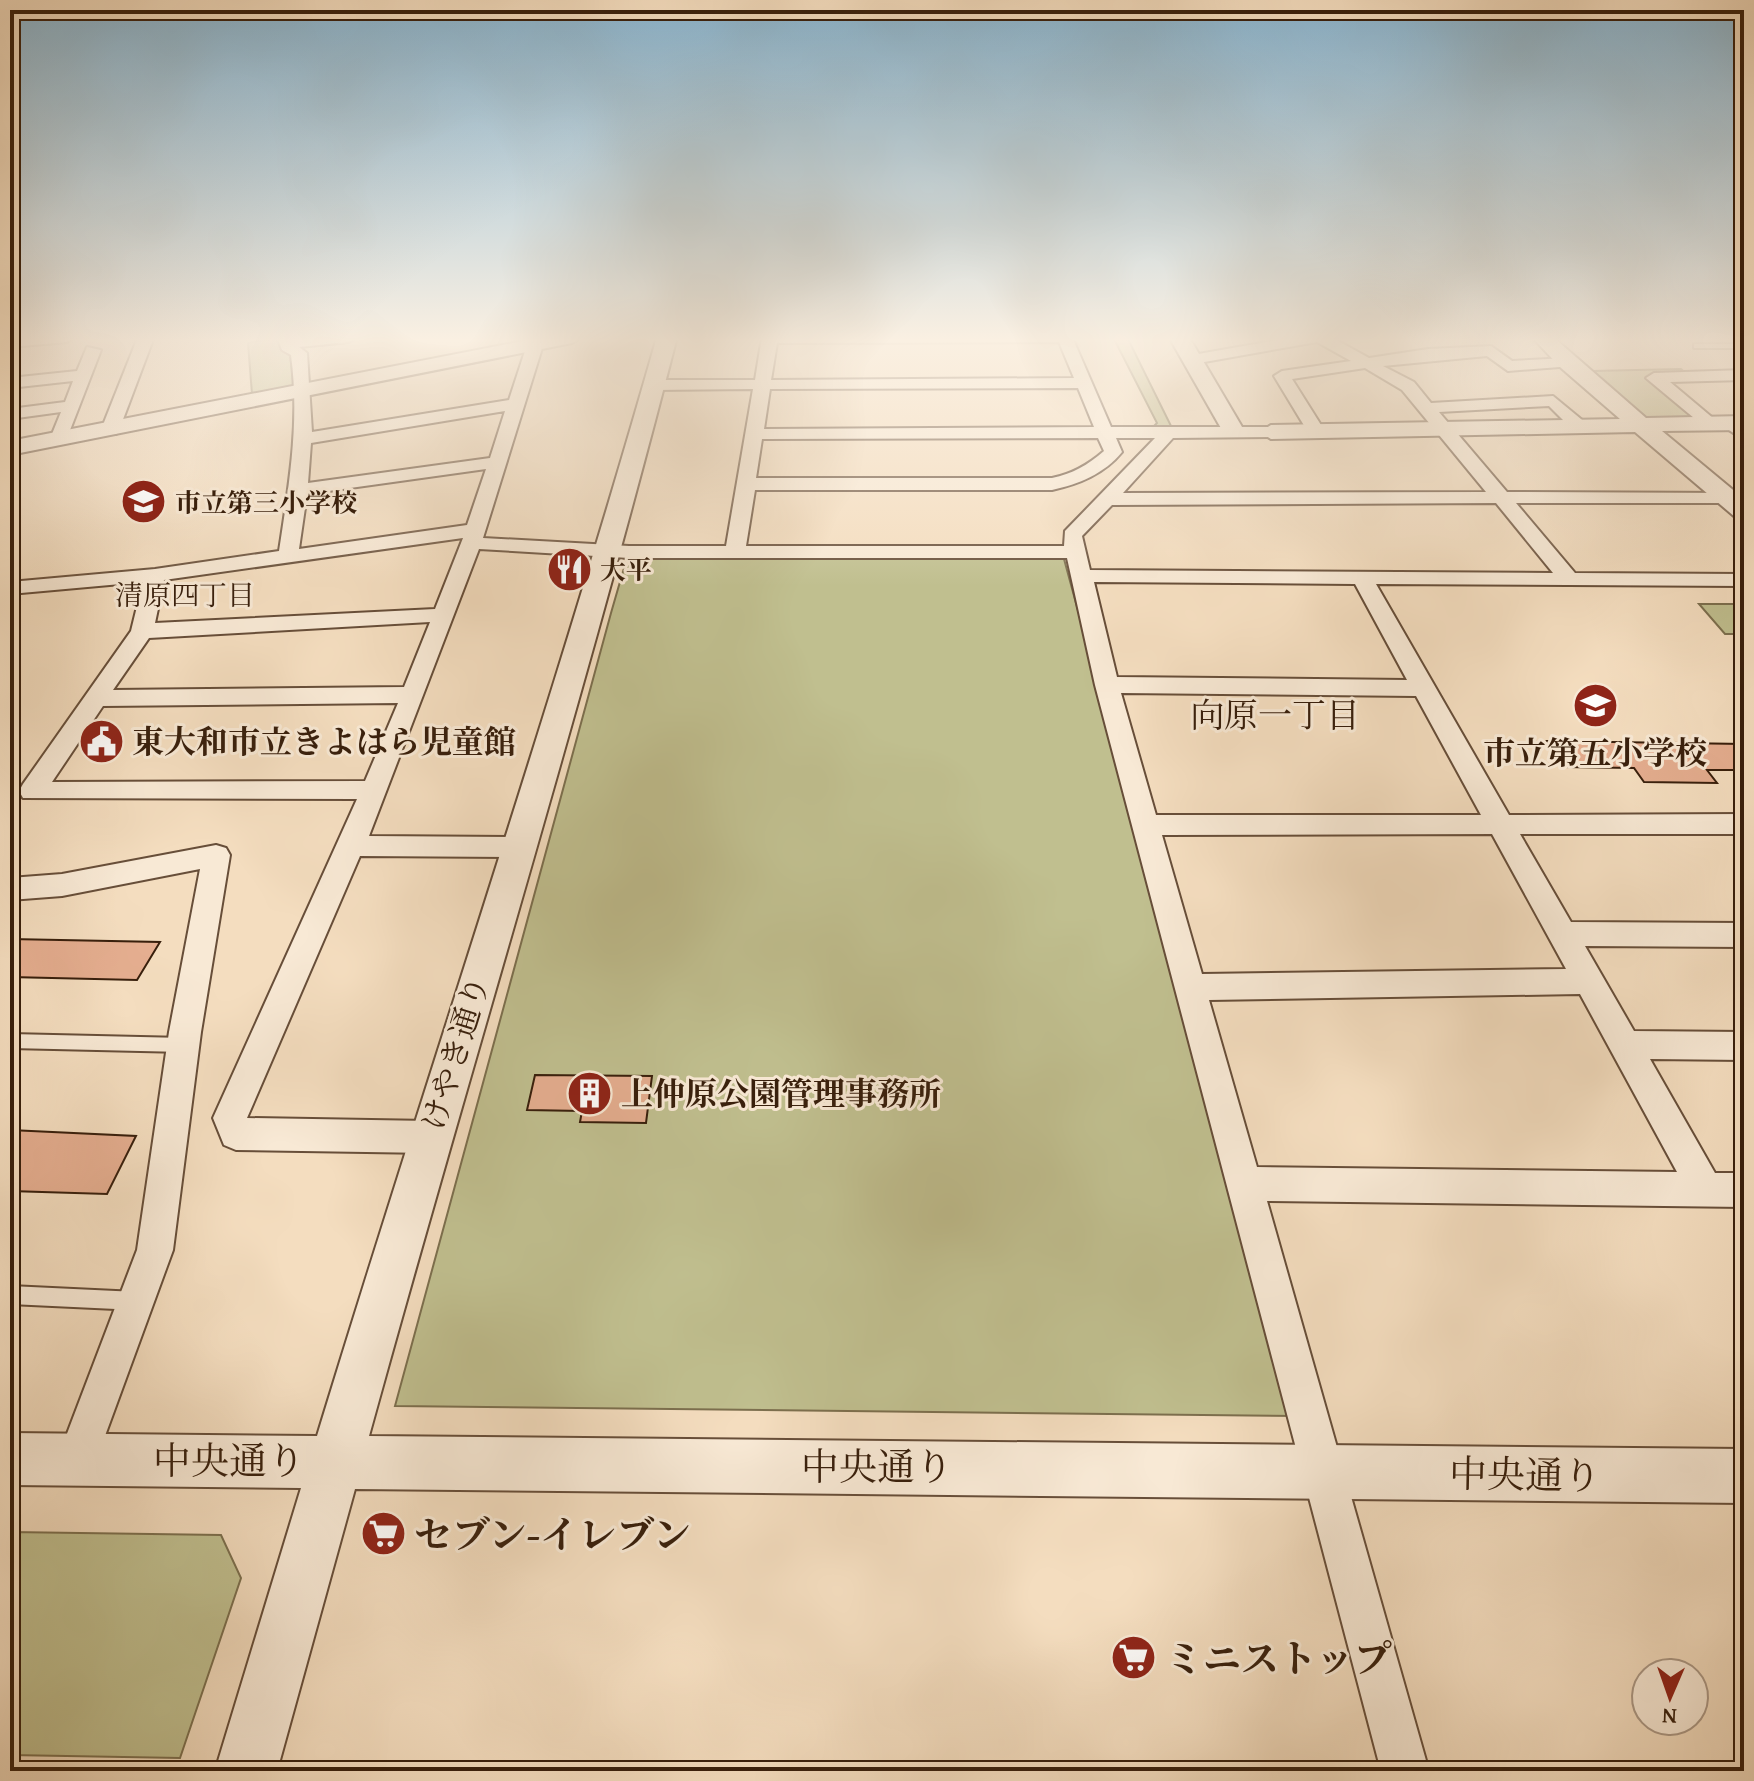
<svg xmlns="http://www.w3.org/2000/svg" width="1754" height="1781" font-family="'Gentium Book Plus','Noto Serif JP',serif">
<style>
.green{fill:#c0bf8f;stroke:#7c6f4e;stroke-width:2}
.building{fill:#e5ae90;stroke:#381f0c;stroke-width:2}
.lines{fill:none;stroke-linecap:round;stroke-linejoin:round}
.service-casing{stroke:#674e39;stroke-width:4}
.minor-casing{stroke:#674e39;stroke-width:4}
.tertiary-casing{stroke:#674e39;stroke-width:4}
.service{fill:#f8e9d5;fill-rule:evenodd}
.minor{fill:#f8e9d5;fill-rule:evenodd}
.tertiary{fill:#f8e9d5;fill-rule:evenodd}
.labels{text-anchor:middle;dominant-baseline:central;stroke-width:6;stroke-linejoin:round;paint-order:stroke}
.far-poi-label{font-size:26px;font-weight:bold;fill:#381f0c;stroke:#f8e9d5;text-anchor:start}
.far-neighbourhood-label{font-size:28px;fill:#381f0c;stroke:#f8e9d5}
.poi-label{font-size:32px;font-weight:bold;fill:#381f0c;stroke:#f8e9d5;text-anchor:start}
.street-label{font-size:32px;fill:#381f0c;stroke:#f8e9d5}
.neighbourhood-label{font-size:34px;fill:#381f0c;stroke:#f8e9d5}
.near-street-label{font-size:38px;fill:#381f0c;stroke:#f8e9d5}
.near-poi-label{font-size:38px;font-weight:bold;fill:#381f0c;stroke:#f8e9d5;text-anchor:start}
</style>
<rect width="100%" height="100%" fill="#f4ddbf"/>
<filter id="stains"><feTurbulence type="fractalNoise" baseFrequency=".0025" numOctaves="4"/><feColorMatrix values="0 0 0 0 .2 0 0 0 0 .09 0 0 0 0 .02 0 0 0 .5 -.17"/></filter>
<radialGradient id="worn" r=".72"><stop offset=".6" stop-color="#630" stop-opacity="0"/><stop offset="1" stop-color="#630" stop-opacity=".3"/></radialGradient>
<g class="green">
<polygon points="1113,337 1127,337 1172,428 1152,428 1157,423"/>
<polygon points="276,338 290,355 294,386 252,394 248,343"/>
<polygon points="1681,369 1689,376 1654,377 1704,421 1651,423 1593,371"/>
<polygon points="640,559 1064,559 1297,1416 395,1406 611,613 624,568"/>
<polygon points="1699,604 1744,604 1744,634 1725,634"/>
<polygon points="10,1532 221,1535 241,1578 180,1758 10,1755"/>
</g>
<g class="building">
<polygon points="1547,741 1744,744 1744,770 1707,770 1717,783 1644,782 1634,768 1562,767"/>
<polygon points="10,939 160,942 137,980 10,977"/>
<polygon points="535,1075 652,1076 646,1123 580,1122 582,1111 527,1110"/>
<polygon points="10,1130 136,1136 107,1194 10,1191"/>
</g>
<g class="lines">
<defs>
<g id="service">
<polygon points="1697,344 1744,344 1744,348 1694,348 1694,344"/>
<polygon points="10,1034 184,1038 190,1040 192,1045 190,1050 184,1052 10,1048"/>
<polygon points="10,1286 137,1292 144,1294 146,1301 144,1308 137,1310 10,1304"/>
</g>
<g id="minor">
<polygon points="10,337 75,337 67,342 10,347"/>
<polygon points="138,337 154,337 119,430 116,434 104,434 101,430"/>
<path d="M277,337H357L349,342L299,347L307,353L312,432L509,400L527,345L524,337H539L543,345L483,538L629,546H726L753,389L654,390L646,385L654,380H755L762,337H1072L1111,427H1271L1280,432L1271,437L1173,438L1123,493L1486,492L1402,390L1365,368L1292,379L1326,433L1317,438L1311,437L1274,376L1282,371L1351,361L1317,342L1193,364L1185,359L1187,356L1295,337H1331L1369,358L1428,349L1491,346L1512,361L1567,358L1575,363L1573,366L1508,371L1487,356L1383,366L1414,382L1431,403L1553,396L1587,424V432H1575L1549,406L1439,412L1507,492L1733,493V501L1726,503H1516L1575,573L1744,574V586L1376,584L1509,815L1744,814V834H1520L1571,922L1744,923V947L1585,946L1634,1031L1744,1032V1060L1650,1059L1715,1173H1744V1207L1267,1201L1429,1771H1381L1095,685L1067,558H629L479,549L369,836L517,837L527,840L531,847L527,854L517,857L360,856L247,1118L430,1121L442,1126L447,1137L442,1148L430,1153L236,1150L224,1145L213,1118L357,799L23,798L19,791L23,784L131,631L143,582L10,594V582L155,569L279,551C289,485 300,422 291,355L282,350ZM1059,342L1074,378L771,380L777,343ZM1078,388L1094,427L764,429L770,389ZM505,411L490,458L308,483L311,443ZM1098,438L1104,451C1088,465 1072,474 1052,478H756L762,439ZM1116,438H1155L1065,531L1064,546H746L755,490H1052C1079,484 1104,474 1122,452ZM486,469L467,525L299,549L307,494ZM1496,503L1553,573L1090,570L1082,536L1112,505ZM463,538L435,609L155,623L164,580ZM1094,582L1355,584L1407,680L1117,677ZM430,622L404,687L113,690L149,638ZM1121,693L1416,696L1481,815H1156ZM398,703L365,781L52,782L103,706ZM1492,834L1566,969L1202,974L1162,835ZM1580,994L1677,1172L1257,1167L1209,1000Z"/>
<polygon points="87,347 101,350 65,443 53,443 50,439 61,412 10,419 10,409 65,402 73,381 10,388 10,378 77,371"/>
<polygon points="1744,370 1744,380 1670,382 1720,424 1729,419 1744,427 1744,440 1720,424 1712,429 1706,428 1646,378 1654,373"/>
<polygon points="216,845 226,848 230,855 201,1032 173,1250 91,1474 77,1480 63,1474 57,1460 137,1250 169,1032 200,869 62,896 10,900 10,878 62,874"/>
</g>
<g id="tertiary">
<polygon points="544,337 582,337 572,343 10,455 10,441"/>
<path d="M657,337H677C582,706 470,1069 369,1436L1744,1449V1503L355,1489L277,1771H215L301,1488L10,1485V1433L317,1436C429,1069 552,706 657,337Z"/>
<polygon points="1169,337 1189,337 1245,432 1242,437 1226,437"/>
<polygon points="1532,337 1553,337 1646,418 1744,416 1744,430 1662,431 1744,499 1744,519 1735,517 1635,432 1271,439 1260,432 1271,425 1620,419 1560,367"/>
</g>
</defs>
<use href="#service" class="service-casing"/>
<use href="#minor" class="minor-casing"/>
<use href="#tertiary" class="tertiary-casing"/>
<use href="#service" class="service"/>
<use href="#minor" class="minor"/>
<use href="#tertiary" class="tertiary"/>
</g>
<linearGradient id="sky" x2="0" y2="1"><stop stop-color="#89b7d4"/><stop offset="0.58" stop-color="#faf0e2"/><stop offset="1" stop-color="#faf0e2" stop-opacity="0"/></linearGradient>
<rect width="1754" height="586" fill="url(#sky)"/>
<defs>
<symbol id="school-disc" viewBox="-11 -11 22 22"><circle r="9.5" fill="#8f2418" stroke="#f8e9d5"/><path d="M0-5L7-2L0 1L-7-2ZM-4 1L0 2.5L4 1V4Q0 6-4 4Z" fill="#fff"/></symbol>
<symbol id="restaurant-disc" viewBox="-11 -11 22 22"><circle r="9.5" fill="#8f2418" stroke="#f8e9d5"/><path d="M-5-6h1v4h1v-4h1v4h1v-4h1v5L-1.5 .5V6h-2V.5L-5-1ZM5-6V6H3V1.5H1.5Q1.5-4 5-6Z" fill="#fff"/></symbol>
<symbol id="civic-disc" viewBox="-11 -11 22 22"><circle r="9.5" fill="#8f2418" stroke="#f8e9d5"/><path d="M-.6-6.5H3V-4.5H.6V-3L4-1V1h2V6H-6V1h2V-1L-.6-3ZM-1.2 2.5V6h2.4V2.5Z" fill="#fff"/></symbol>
<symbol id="building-disc" viewBox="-11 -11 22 22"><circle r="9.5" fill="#8f2418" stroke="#f8e9d5"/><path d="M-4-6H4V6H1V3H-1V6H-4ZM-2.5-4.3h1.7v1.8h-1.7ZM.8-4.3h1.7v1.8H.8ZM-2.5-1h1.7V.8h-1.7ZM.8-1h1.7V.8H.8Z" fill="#fff"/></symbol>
<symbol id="supermarket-disc" viewBox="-11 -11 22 22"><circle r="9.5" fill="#8f2418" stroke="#f8e9d5"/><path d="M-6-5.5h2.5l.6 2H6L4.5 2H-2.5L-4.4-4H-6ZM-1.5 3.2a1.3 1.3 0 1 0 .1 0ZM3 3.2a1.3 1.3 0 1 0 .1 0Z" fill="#fff"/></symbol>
</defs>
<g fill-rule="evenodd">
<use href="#school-disc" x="118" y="476" width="51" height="51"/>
<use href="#restaurant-disc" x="544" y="544" width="51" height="51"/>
<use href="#school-disc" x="1570" y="680" width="51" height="51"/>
<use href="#civic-disc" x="76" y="716" width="51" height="51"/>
<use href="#building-disc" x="564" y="1068" width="51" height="51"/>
<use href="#supermarket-disc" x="358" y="1508" width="51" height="51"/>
<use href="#supermarket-disc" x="1108" y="1632" width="51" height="51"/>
</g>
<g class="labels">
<g class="far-poi-label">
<text x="175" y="502">市立第三小学校</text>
<text x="600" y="569">大平</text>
</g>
<g class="far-neighbourhood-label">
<text x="185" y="594">清原四丁目</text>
</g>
<g class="poi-label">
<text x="132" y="741">東大和市立きよはら児童館</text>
<text x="1595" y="752" text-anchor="middle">市立第五小学校</text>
<text x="621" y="1093">上仲原公園管理事務所</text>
</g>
<g class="street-label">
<text transform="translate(455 1053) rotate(-73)">けやき通り</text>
</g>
<g class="neighbourhood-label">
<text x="1275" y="714">向原一丁目</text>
</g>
<g class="near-street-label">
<text x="229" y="1460">中央通り</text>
<text x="877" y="1466">中央通り</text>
<text transform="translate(1525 1474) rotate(1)">中央通り</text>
</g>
<g class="near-poi-label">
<text x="414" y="1534">セブン-イレブン</text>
<text x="1165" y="1658">ミニストップ</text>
</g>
</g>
<rect width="1754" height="1781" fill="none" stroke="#f4ddbf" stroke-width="40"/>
<rect x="12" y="12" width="1730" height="1757" fill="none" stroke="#381f0c" stroke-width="4"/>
<rect x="20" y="20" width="1714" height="1741" fill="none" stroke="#381f0c" stroke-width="2"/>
<g transform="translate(1670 1697) rotate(182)"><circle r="38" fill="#f8e9d5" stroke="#ab9885" stroke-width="2"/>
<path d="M0-6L14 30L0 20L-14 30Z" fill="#8f2418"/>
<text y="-12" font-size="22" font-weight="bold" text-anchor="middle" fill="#381f0c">N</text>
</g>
<rect width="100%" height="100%" filter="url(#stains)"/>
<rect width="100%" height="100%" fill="url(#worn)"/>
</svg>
